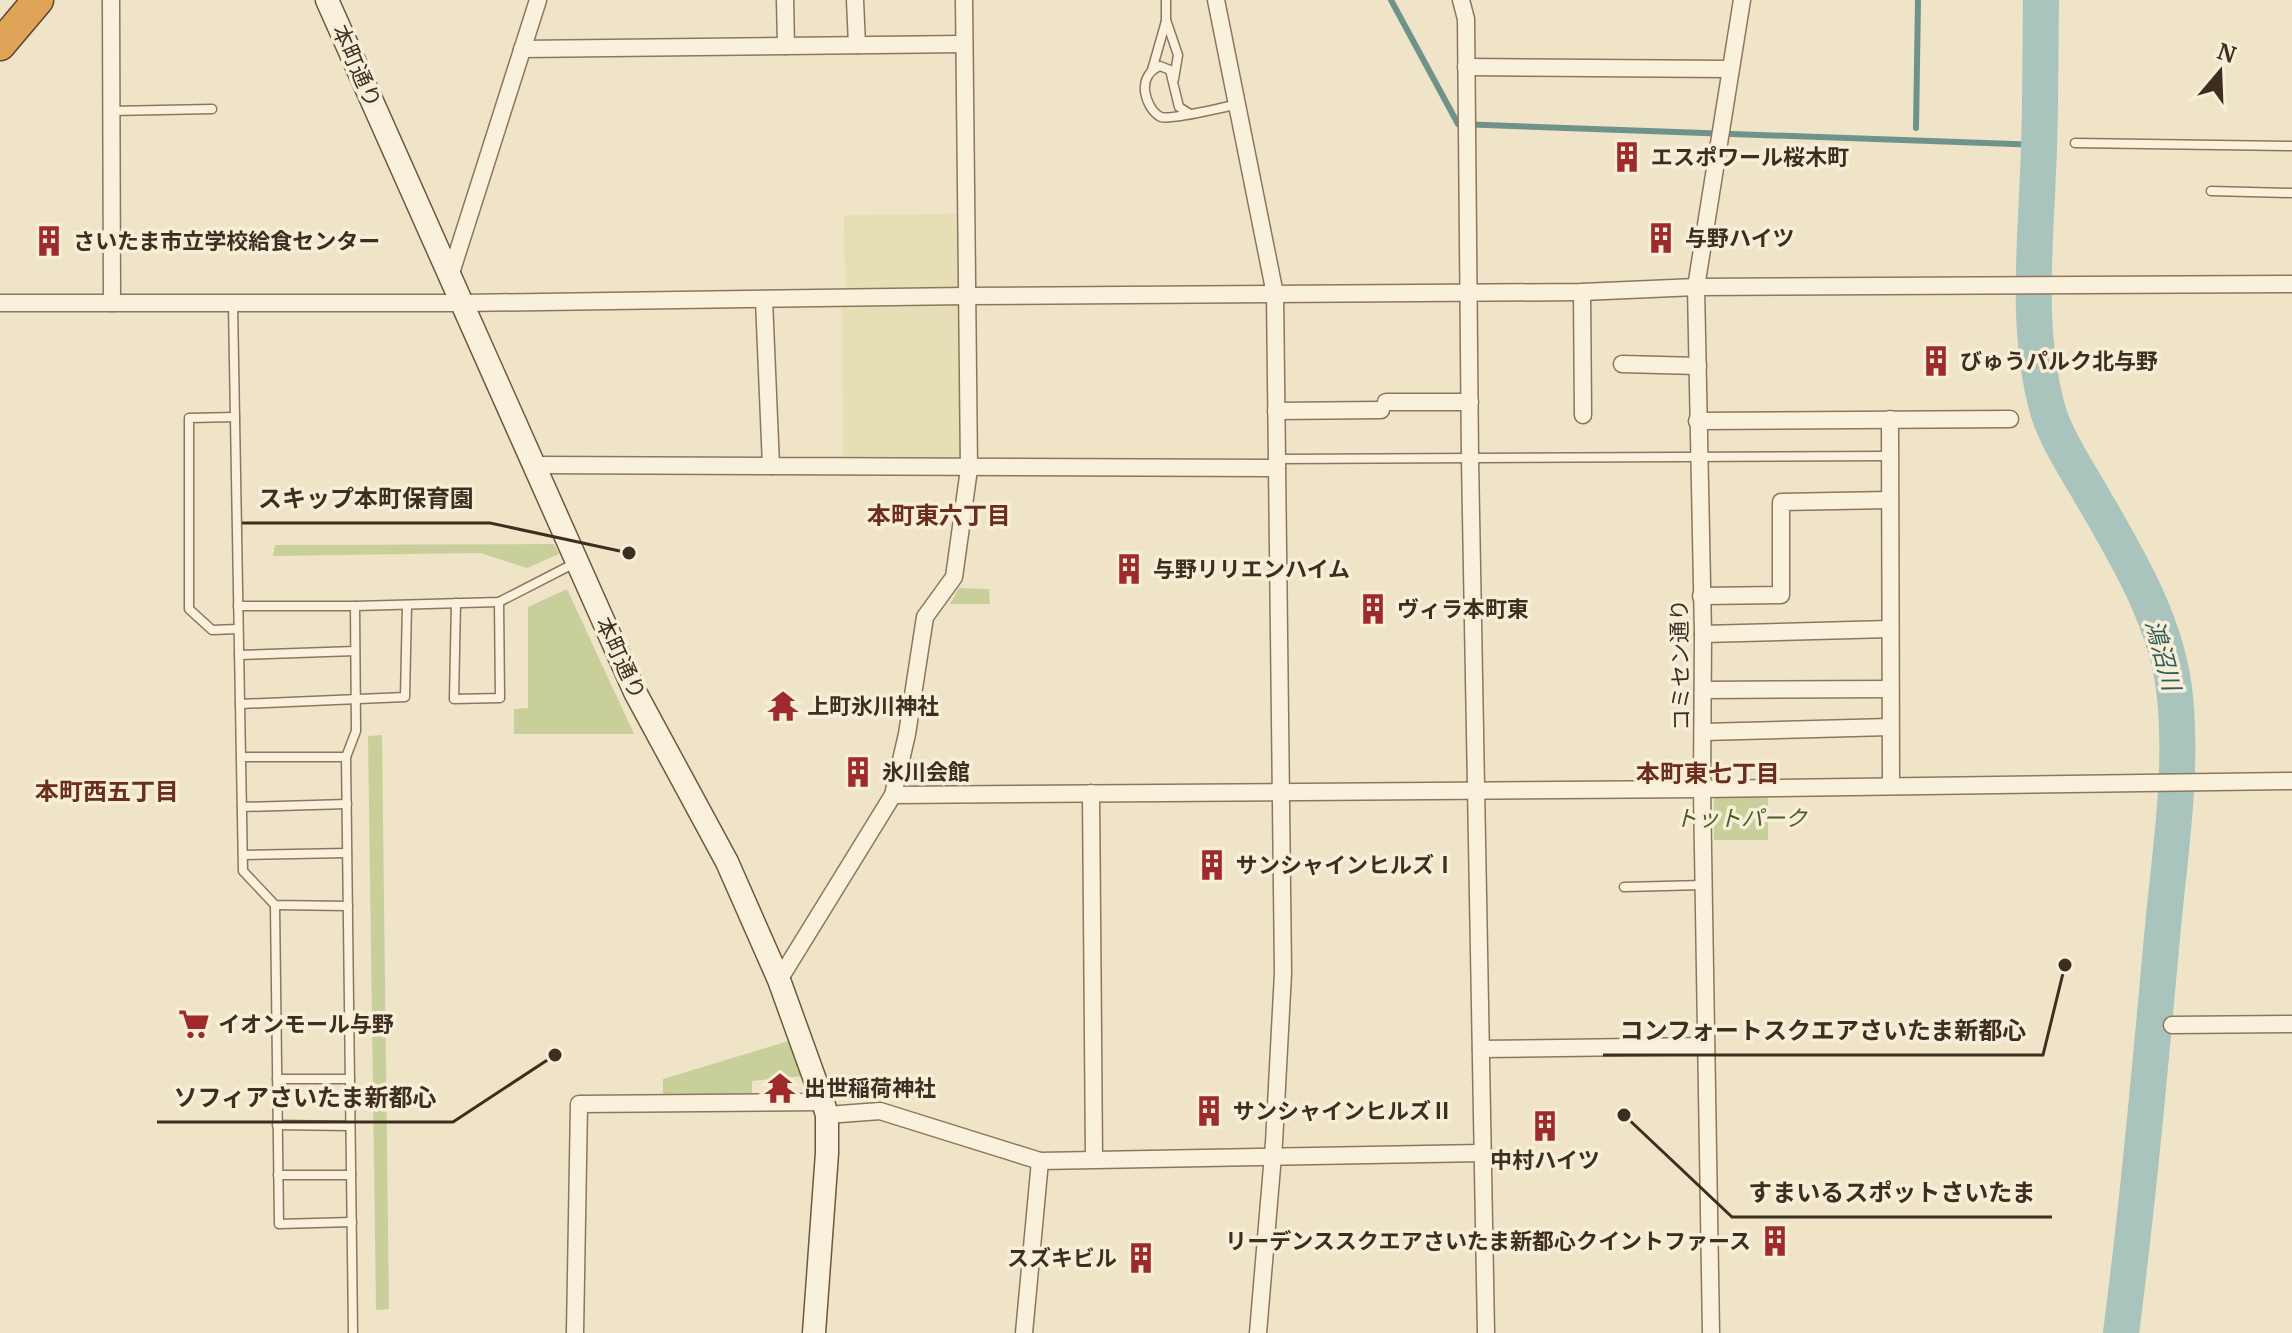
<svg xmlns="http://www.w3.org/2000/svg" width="2292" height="1333" font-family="Merriweather,'Noto Sans JP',serif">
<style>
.farmland{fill:#e6deb5}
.green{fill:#c9cf9b}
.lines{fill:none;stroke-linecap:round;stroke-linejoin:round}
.stream{stroke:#6f938a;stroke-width:6}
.river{stroke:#a9c4bc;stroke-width:36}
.lane-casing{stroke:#8d765c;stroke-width:11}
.street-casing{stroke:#8d765c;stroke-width:19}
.secondary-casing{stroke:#6f573f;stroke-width:25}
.highway-casing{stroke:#5b4430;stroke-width:33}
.lane{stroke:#faf1dc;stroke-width:8}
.street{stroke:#faf1dc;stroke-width:16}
.secondary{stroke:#faf1dc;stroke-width:22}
.highway{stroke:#e0a458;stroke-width:30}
.labels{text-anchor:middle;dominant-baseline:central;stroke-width:7;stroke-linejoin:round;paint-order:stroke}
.street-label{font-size:22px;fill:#3d2e20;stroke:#f7eed8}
.poi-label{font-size:22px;font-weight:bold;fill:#3d2e20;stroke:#f7eed8;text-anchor:start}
.park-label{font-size:22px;font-style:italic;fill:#4d5a26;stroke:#f7eed8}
.neighbourhood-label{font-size:24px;font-weight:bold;fill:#6b2e1e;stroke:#f7eed8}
.water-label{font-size:24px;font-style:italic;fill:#2f5d5a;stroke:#f7eed8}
.leader{fill:none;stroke:#3d2e20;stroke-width:3}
.callout-dot{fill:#3d2e20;stroke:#f7eed8;stroke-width:3}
.callout-label{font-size:24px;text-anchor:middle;font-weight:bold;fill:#3d2e20;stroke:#f7eed8;stroke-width:7;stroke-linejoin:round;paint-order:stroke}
</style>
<rect width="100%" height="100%" fill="#f0e4c8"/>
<g class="farmland">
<polygon points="959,214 960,288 845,288 844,215"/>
<polygon points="955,302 961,308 961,460 843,463 842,303"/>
</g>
<g class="green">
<polygon points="554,544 559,554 527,568 480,553 273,556 275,545"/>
<polygon points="959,588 989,589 990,604 950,604"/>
<polygon points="567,589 634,734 514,734 514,709 528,708 528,607"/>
<polygon points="382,735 389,1309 376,1310 368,736"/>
<rect x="1714" y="796" width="54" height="44"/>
<polygon points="792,1040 805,1076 752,1081 752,1098 663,1099 663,1079"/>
</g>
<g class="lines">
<g class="stream">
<polyline points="1391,0 1458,124 2039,145"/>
<polyline points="1916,128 1918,0"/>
</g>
<path class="river" d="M2041,0C2040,57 2041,115 2038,172C2035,251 2026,333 2048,411C2057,440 2077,470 2092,496C2128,558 2168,624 2175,697C2183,777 2169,858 2162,937C2150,1069 2138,1202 2121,1333"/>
<defs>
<g id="lane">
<polyline points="1166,0 1166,20 1178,55 1174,79"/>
<polyline points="1152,70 1166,21"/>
<polyline points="111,111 212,109"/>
<path d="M1190,114L1179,107L1170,70L1160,66C1150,70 1144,79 1145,91C1146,100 1152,113 1161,117C1173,120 1222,107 1236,105"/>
<polyline points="2075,143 2292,146"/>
<polyline points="2211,191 2292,193"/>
<polyline points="233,304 240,704 405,697 407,605"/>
<polyline points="235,417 189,418 189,609 212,630 238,629"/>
<polyline points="1278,459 1890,456"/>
<polyline points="456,603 454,699 500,698 499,602"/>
<polyline points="238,606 355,606"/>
<polyline points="239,655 355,651"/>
<polyline points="240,704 243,871 275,905 348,906"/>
<polyline points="241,757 346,757"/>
<polyline points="242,807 347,804"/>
<polyline points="243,855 347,853"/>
<polyline points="1624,887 1703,885"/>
<polyline points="275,905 279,1224 352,1222"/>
<polyline points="277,1079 350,1079"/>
<polyline points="277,1125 350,1126"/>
<polyline points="278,1175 351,1175"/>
<polyline points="353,1333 346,757 356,731 355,606 499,602 575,563"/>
</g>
<g id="street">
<polyline points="111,0 112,303"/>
<polyline points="785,0 786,46"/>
<polyline points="855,0 857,45"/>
<polyline points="1216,0 1275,294 1283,973 1274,1143 1258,1333"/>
<polyline points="1461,0 1466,19 1470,459 1486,1333"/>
<polyline points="522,49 964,44"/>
<polyline points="1466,67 1729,69"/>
<polyline points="451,273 538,0"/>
<polyline points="1582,292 1583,415"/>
<polyline points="764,300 771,466 1277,468"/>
<polyline points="0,303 464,303 966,296 1582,292 1696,287 2292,284"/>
<polyline points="1622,364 1698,366"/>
<polyline points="1386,402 1470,402"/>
<polyline points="1276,411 1381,410"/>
<polyline points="1890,419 1891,785"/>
<polyline points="1697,421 2010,419"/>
<polyline points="536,465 771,466"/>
<polyline points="1701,596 1781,595 1781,502 1889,500"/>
<polyline points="1703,634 1889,629"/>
<polyline points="1703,690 1890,689"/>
<polyline points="1703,732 1890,727"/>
<polyline points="1091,793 1094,1159"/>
<polyline points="893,795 1702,789 2292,781"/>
<polyline points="779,980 893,795 907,734 925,617 954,577 969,469 964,0"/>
<polyline points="2172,1025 2292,1024"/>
<polyline points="1481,1049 1706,1046"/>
<polyline points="827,1115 880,1111 1040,1161 1482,1153"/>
<polyline points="575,1333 579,1104 823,1102"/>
<polyline points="1024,1333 1040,1161"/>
<polyline points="1711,1333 1702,789 1703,634 1696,287 1742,0"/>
</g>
<polyline id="secondary" points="327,0 635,692 727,862 779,980 823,1102 827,1115 827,1153 814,1333"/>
<polyline id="highway" points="0,45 38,0"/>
</defs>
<use href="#lane" class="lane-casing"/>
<use href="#street" class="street-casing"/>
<use href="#secondary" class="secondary-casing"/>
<use href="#highway" class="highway-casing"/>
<use href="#lane" class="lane"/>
<use href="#street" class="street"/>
<use href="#secondary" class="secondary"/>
<use href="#highway" class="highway"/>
</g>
<defs>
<symbol id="building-bare" viewBox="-9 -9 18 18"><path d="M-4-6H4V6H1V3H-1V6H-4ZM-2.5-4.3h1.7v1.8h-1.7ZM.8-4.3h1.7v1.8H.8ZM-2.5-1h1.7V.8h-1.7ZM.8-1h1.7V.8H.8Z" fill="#9e2a2b" stroke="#f7eed8" stroke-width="2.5" paint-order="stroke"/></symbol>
<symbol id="temple-bare" viewBox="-9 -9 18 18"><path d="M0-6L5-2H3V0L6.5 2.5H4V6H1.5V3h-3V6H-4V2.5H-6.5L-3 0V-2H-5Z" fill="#9e2a2b" stroke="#f7eed8" stroke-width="2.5" paint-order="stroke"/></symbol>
<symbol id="supermarket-bare" viewBox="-9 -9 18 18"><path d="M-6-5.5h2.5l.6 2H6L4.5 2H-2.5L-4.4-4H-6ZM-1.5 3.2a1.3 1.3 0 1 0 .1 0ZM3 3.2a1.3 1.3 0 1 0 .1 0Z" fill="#9e2a2b" stroke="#f7eed8" stroke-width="2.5" paint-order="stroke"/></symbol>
</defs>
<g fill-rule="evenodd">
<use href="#building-bare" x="1605" y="135" width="44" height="44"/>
<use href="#building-bare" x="1639" y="216" width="44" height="44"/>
<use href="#building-bare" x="27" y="219" width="44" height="44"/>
<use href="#building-bare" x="1914" y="339" width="44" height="44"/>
<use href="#building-bare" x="1107" y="547" width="44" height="44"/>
<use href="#building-bare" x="1351" y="587" width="44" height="44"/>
<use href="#temple-bare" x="761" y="684" width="44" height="44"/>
<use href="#building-bare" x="836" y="750" width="44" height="44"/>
<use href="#building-bare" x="1190" y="843" width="44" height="44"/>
<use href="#supermarket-bare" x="172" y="1002" width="44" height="44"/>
<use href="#temple-bare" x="758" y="1066" width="44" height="44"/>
<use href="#building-bare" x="1187" y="1089" width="44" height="44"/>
<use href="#building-bare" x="1523" y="1104" width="44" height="44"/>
<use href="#building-bare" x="1753" y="1219" width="44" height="44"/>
<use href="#building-bare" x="1119" y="1236" width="44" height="44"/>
</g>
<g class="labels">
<g class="street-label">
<text transform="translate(357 66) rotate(66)">本町通り</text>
<text transform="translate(621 658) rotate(65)">本町通り</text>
<text transform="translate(1680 665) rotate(-91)">コミセン通り</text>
</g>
<g class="poi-label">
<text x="1651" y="157">エスポワール桜木町</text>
<text x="1685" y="238">与野ハイツ</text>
<text x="73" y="241">さいたま市立学校給食センター</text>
<text x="1960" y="361">びゅうパルク北与野</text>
<text x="1153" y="569">与野リリエンハイム</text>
<text x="1397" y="609">ヴィラ本町東</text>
<text x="807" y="706">上町氷川神社</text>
<text x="882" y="772">氷川会館</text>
<text x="1236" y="865">サンシャインヒルズⅠ</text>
<text x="218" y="1024">イオンモール与野</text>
<text x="804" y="1088">出世稲荷神社</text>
<text x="1233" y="1111">サンシャインヒルズⅡ</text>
<text x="1545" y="1160" text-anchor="middle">中村ハイツ</text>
<text x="1751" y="1241" text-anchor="end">リーデンススクエアさいたま新都心クイントファース</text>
<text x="1117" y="1258" text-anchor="end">スズキビル</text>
</g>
<g class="park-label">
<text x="1741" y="818">トットパーク</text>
</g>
<g class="neighbourhood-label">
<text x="939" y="515">本町東六丁目</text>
<text x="1708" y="773">本町東七丁目</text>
<text x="107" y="791">本町西五丁目</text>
</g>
<g class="water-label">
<text transform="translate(2163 655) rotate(75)">鴻沼川</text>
</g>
</g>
<path class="leader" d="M629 553L490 523H242M2065 965L2043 1055H1603M555 1055L453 1122H157M1624 1115L1732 1217H2052"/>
<g class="callout-dot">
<circle cx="629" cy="553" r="8"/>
<circle cx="2065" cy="965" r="8"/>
<circle cx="555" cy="1055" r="8"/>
<circle cx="1624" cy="1115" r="8"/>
</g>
<g class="callout-label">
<text x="366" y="507">スキップ本町保育園</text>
<text x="1823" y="1039">コンフォートスクエアさいたま新都心</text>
<text x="305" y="1106">ソフィアさいたま新都心</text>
<text x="1892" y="1201">すまいるスポットさいたま</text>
</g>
<g transform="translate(2220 72) rotate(19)" stroke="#f7eed8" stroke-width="6" paint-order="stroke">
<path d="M0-6L14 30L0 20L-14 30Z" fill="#3d2e20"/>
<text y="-12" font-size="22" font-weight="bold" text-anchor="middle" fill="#3d2e20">N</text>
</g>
</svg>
